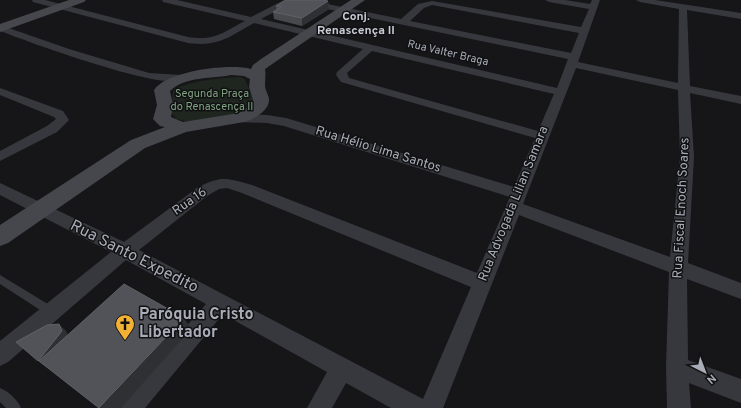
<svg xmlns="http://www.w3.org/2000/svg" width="741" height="408" font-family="Overpass,sans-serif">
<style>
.green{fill:#1e261f}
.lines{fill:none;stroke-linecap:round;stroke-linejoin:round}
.lane{fill:#37383d;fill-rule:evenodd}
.street{fill:#37383d;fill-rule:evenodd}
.secondary{fill:#45474d;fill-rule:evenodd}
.wall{fill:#47494d}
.shaded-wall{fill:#2f3033}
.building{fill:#525359;stroke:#5f6168}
.labels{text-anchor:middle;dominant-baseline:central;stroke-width:3;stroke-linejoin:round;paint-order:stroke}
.far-street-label{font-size:11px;fill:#a8adb8;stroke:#111113}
.far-park-label{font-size:11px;fill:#7fa381;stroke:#111113}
.far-neighbourhood-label{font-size:12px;font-weight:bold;fill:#c9ccd4;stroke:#111113}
.street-label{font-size:13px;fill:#a8adb8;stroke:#111113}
.near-street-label{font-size:16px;fill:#a8adb8;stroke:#111113}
.near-poi-label{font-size:16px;font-weight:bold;fill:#a8adb8;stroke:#111113;text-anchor:start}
</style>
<rect width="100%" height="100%" fill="#161618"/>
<path class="green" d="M240,77L245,79L253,100L249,106L235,114L188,122L177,119L171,113L173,90C192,80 219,78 240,77Z"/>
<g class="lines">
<g class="lane">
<polygon points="0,275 56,309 57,312 56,315 52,317 48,315 0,284"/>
<path d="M0,388C8,391 18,400 21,408H6L0,402Z"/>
</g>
<g class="street">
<path d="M32,0H45L188,37C215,41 222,33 245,21L163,2L162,0H177L251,17L284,0H308L401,19L418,4L432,1L581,27L589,9L549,2L545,0H565L590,4L592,0H600L578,62L678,83L679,9L640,2L636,0H655L741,13V19L687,10L690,86L741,96V104L690,93L694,157L688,263L741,283V299L687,279L688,360L741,379V403L689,383L691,408H667L666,367L669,272L519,215L443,408H391L346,383L332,408H307L327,372L223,314L145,408H117L121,400L206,304L126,260L8,362L0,366V341L111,252L0,195V183L124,242L197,188C222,175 226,178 252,185L477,273L510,197L284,126L267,123L236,122L232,121L230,118L232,115L236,114L267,115L286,118L514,187L535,138L341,82L336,75L337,72L363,49L254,23C229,37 218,47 188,43L33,2ZM293,2L568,59L557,88L261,19ZM432,5L579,33L571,53L410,21L424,8ZM372,51L554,94L538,131L349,78L347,73ZM576,68L678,90L680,157L670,257L523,204ZM227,188L242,193L471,287L423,399L139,250L207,196L219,189Z"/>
<path d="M0,25L69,49L149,73L181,75L187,78C173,96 24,40 0,31Z"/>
<polygon points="0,88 63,111 69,120 57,132 0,161 0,151 47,126 56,119 54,117 0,95"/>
</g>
<g class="secondary">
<polygon points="69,0 86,0 84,2 0,32 0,24"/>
<path d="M351,0H365L265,69C266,75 265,80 265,85C265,91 269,95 269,100C269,111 253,120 244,122L186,132L145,148L8,243L0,246V225L131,140L165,127L160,126L153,119L157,105L154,90C167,71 229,63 251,69L253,65L261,59ZM231,75L244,76L250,79L249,87L253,100L248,107L239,113L183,122L171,117L173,105L170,91C185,76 212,79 231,75Z"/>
</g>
</g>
<polygon class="wall" points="328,1 329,9 302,26 274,19 273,12 276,10 276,6"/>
<g class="shaded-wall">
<polygon points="328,1 329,9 302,26 302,18"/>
<polygon points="184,318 191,329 121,408 100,408"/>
<polygon points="59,324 66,331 69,337 46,367 38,361"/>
</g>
<g class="building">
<polygon points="286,0 321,0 328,1 302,18 273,12 281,7 276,6"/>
<polygon points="124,284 184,318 99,408 39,361"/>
<polygon points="59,324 62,331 38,361 16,342 47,325"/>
</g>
<defs>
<symbol id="church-pin" viewBox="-11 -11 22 30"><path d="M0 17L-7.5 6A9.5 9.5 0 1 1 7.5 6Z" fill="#f2b134" stroke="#111113"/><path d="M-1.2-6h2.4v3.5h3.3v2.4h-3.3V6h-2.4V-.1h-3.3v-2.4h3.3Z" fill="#111"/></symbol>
</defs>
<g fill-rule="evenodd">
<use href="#church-pin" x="114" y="313" width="22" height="30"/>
</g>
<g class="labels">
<g class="far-street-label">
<text transform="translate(448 53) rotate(13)">Rua Valter Braga</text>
</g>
<g class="far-park-label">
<text x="212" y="94">Segunda Praça<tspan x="212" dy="13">do Renascença II</tspan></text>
</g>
<g class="far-neighbourhood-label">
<text x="356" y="17">Conj.<tspan x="356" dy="14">Renascença II</tspan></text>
</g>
<g class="street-label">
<text transform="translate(378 150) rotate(17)">Rua Hélio Lima Santos</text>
<text transform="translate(190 202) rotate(-35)">Rua 16</text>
<text transform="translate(514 204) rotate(-68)">Rua Advogada Lilian Samara</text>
<text transform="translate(682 208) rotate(-87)">Rua Fiscal Enoch Soares</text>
</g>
<g class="near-street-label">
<text transform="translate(134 257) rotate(27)">Rua Santo Expedito</text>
</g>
<g class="near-poi-label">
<text x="139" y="315">Paróquia Cristo<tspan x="139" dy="18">Libertador</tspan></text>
</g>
</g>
<g transform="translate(705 372) rotate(138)" stroke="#111113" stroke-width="3" paint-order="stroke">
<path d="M0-3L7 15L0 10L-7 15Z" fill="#a8adb8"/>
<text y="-6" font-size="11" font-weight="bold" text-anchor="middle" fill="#a8adb8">N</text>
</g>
</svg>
